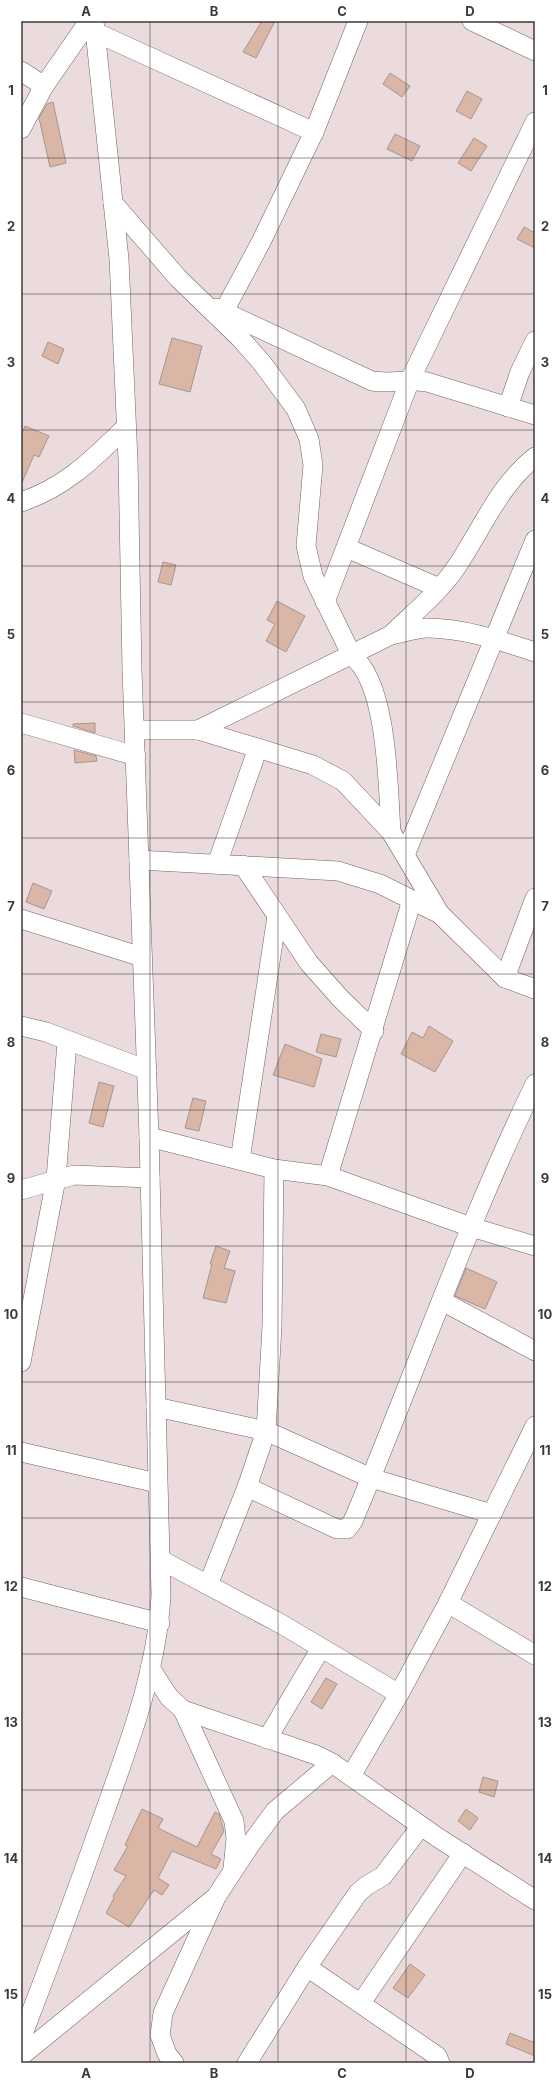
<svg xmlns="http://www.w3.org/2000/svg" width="556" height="2084" font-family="Inter,sans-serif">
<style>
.building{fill:#dab6a7;stroke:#a49691}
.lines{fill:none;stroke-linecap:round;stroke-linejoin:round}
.minor-casing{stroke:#706264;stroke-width:20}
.minor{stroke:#fff;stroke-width:19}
.grid{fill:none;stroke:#3e3838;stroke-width:1;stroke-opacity:0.55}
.neatline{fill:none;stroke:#3e3838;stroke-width:1.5}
.grid-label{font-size:13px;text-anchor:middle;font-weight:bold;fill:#3e3838}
</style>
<rect width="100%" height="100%" fill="#ebdbdd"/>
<g class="building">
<polygon points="262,21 275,21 256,58 243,52"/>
<polygon points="390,73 410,86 402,97 383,84"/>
<polygon points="467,91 482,99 471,119 456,111"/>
<polygon points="53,102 66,163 50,167 39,118 47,104"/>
<polygon points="395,134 420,146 412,161 387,149"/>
<polygon points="474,138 487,146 471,171 458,163"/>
<polygon points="524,227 535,233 535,248 517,239"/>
<polygon points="172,338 202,346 190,392 159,384"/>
<polygon points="48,342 64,349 58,364 42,356"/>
<polygon points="25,426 49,436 39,457 34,455 21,485 21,436"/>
<polygon points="163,562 176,565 171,585 158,582"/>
<polygon points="277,601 305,616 286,652 266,641 275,624 267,620"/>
<polygon points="95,723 95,733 73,726 73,724"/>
<polygon points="74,750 96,756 97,761 75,763"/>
<polygon points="33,883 52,891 44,909 26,902"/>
<polygon points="429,1026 453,1041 435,1072 401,1054 412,1032 423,1038"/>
<polygon points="321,1034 341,1039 336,1057 316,1052"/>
<polygon points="285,1044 322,1059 314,1087 273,1075"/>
<polygon points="99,1082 114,1086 103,1127 89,1123"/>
<polygon points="193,1098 206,1101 199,1131 185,1128"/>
<polygon points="216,1246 230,1251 224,1268 235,1271 226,1303 203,1298 212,1264 210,1264"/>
<polygon points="466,1268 497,1282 485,1309 455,1296"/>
<polygon points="326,1678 337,1684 322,1709 311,1702"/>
<polygon points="483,1777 498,1781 494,1797 479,1792"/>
<polygon points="142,1809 163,1819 158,1828 197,1847 215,1812 219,1814 224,1831 211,1854 221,1859 216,1869 172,1851 158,1878 169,1885 162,1895 154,1890 129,1927 106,1913 114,1898 113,1896 126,1876 114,1870 128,1846 125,1845"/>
<polygon points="466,1809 478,1818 470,1830 458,1821"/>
<polygon points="410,1964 425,1975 408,1998 393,1988"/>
<polygon points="510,2033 535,2043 535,2056 506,2044"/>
</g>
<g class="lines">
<defs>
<g id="minor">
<polyline points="472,21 535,51"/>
<polyline points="95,32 314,132"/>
<polyline points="21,71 44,86"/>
<polyline points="21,129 44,86 89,21"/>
<path d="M113,203L178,278L240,338L262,363L296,409L309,439L313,465L306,546L313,576L352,656C388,683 388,789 391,832"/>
<path d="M216,308L372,381C391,384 408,379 427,382L535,415"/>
<polyline points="224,311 261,242 314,132 358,21"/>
<polyline points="508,407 520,372 535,341"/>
<path d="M21,502C66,487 93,459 126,427"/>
<polyline points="347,548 439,588"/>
<polyline points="325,602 410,380 535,122"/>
<path d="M391,635C413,613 440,592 457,566C482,529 499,485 535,457"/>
<polyline points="21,723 136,756"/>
<polyline points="135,730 198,730 313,765 343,781 391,832 440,914 505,978 535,989"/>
<path d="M198,730L391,635C403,633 416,628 427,628C464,628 501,641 535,652"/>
<polyline points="405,855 535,540"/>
<polyline points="139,860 338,871 380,884 440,914"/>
<polyline points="217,864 258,748"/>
<polyline points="243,865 309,963 340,998 374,1031"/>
<polyline points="21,919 142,957"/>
<polyline points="505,978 535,898"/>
<polyline points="21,1026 46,1032 147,1070"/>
<polyline points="149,1137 274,1169 328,1176 471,1227 535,1246"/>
<polyline points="240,1160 277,916"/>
<polyline points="328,1176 412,900"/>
<polyline points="21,1190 74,1175 150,1178"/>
<polyline points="442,1301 535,1351"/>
<polyline points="21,1362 56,1179 67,1042"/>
<polyline points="156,1407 266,1431 371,1478 492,1514"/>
<polyline points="21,1452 157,1483"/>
<path d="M247,1487L337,1529H347L353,1521C414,1376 466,1226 535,1084"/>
<polyline points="161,1560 283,1625 399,1694"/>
<polyline points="208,1585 247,1487 266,1431 272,1326 274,1169"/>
<polyline points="21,1587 160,1623"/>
<polyline points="448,1603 535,1655"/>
<polyline points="150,1668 169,1697 183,1710 316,1755 332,1763 437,1837 535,1900"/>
<polyline points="183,1710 234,1821 236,1839 233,1868"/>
<polyline points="267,1739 321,1648"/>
<polyline points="351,1776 399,1694 448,1603 535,1426"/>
<polyline points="307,1967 437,2056 440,2063"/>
<polyline points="361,2003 463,1853"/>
<path d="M21,2039C50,1964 78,1888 105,1811C130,1741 157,1670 161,1595L149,1137L132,670L128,460L119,259L94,21"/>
<polyline points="21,2056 212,1900"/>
<polyline points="174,2063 167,2054 160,2035 163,2013 216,1897 250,1845 275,1811 332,1763"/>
<polyline points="247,2063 307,1967 358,1893 366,1886 383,1876 421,1826"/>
</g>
</defs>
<use href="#minor" class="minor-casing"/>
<use href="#minor" class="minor"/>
</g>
<path class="grid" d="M150,21V2063M278,21V2063M406,21V2063M21,158H535M21,294H535M21,430H535M21,566H535M21,702H535M21,838H535M21,974H535M21,1110H535M21,1246H535M21,1382H535M21,1518H535M21,1654H535M21,1790H535M21,1926H535"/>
<rect width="556" height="2084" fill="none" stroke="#ffffff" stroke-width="44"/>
<rect x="22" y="22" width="512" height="2040" class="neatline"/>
<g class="grid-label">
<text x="86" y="16">A</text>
<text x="214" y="16">B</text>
<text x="342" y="16">C</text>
<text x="470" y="16">D</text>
<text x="11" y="95">1</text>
<text x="545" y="95">1</text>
<text x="11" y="231">2</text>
<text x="545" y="231">2</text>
<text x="11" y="367">3</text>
<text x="545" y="367">3</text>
<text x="11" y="503">4</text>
<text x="545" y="503">4</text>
<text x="11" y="639">5</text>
<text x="545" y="639">5</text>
<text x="11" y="775">6</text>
<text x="545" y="775">6</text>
<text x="11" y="911">7</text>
<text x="545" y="911">7</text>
<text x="11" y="1047">8</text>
<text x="545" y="1047">8</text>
<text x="11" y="1183">9</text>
<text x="545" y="1183">9</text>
<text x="11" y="1319">10</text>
<text x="545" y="1319">10</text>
<text x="11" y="1455">11</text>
<text x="545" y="1455">11</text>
<text x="11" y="1591">12</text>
<text x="545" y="1591">12</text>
<text x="11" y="1727">13</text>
<text x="545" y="1727">13</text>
<text x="11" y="1863">14</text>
<text x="545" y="1863">14</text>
<text x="11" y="1999">15</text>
<text x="545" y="1999">15</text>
<text x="86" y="2078">A</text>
<text x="214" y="2078">B</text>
<text x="342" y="2078">C</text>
<text x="470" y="2078">D</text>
</g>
</svg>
